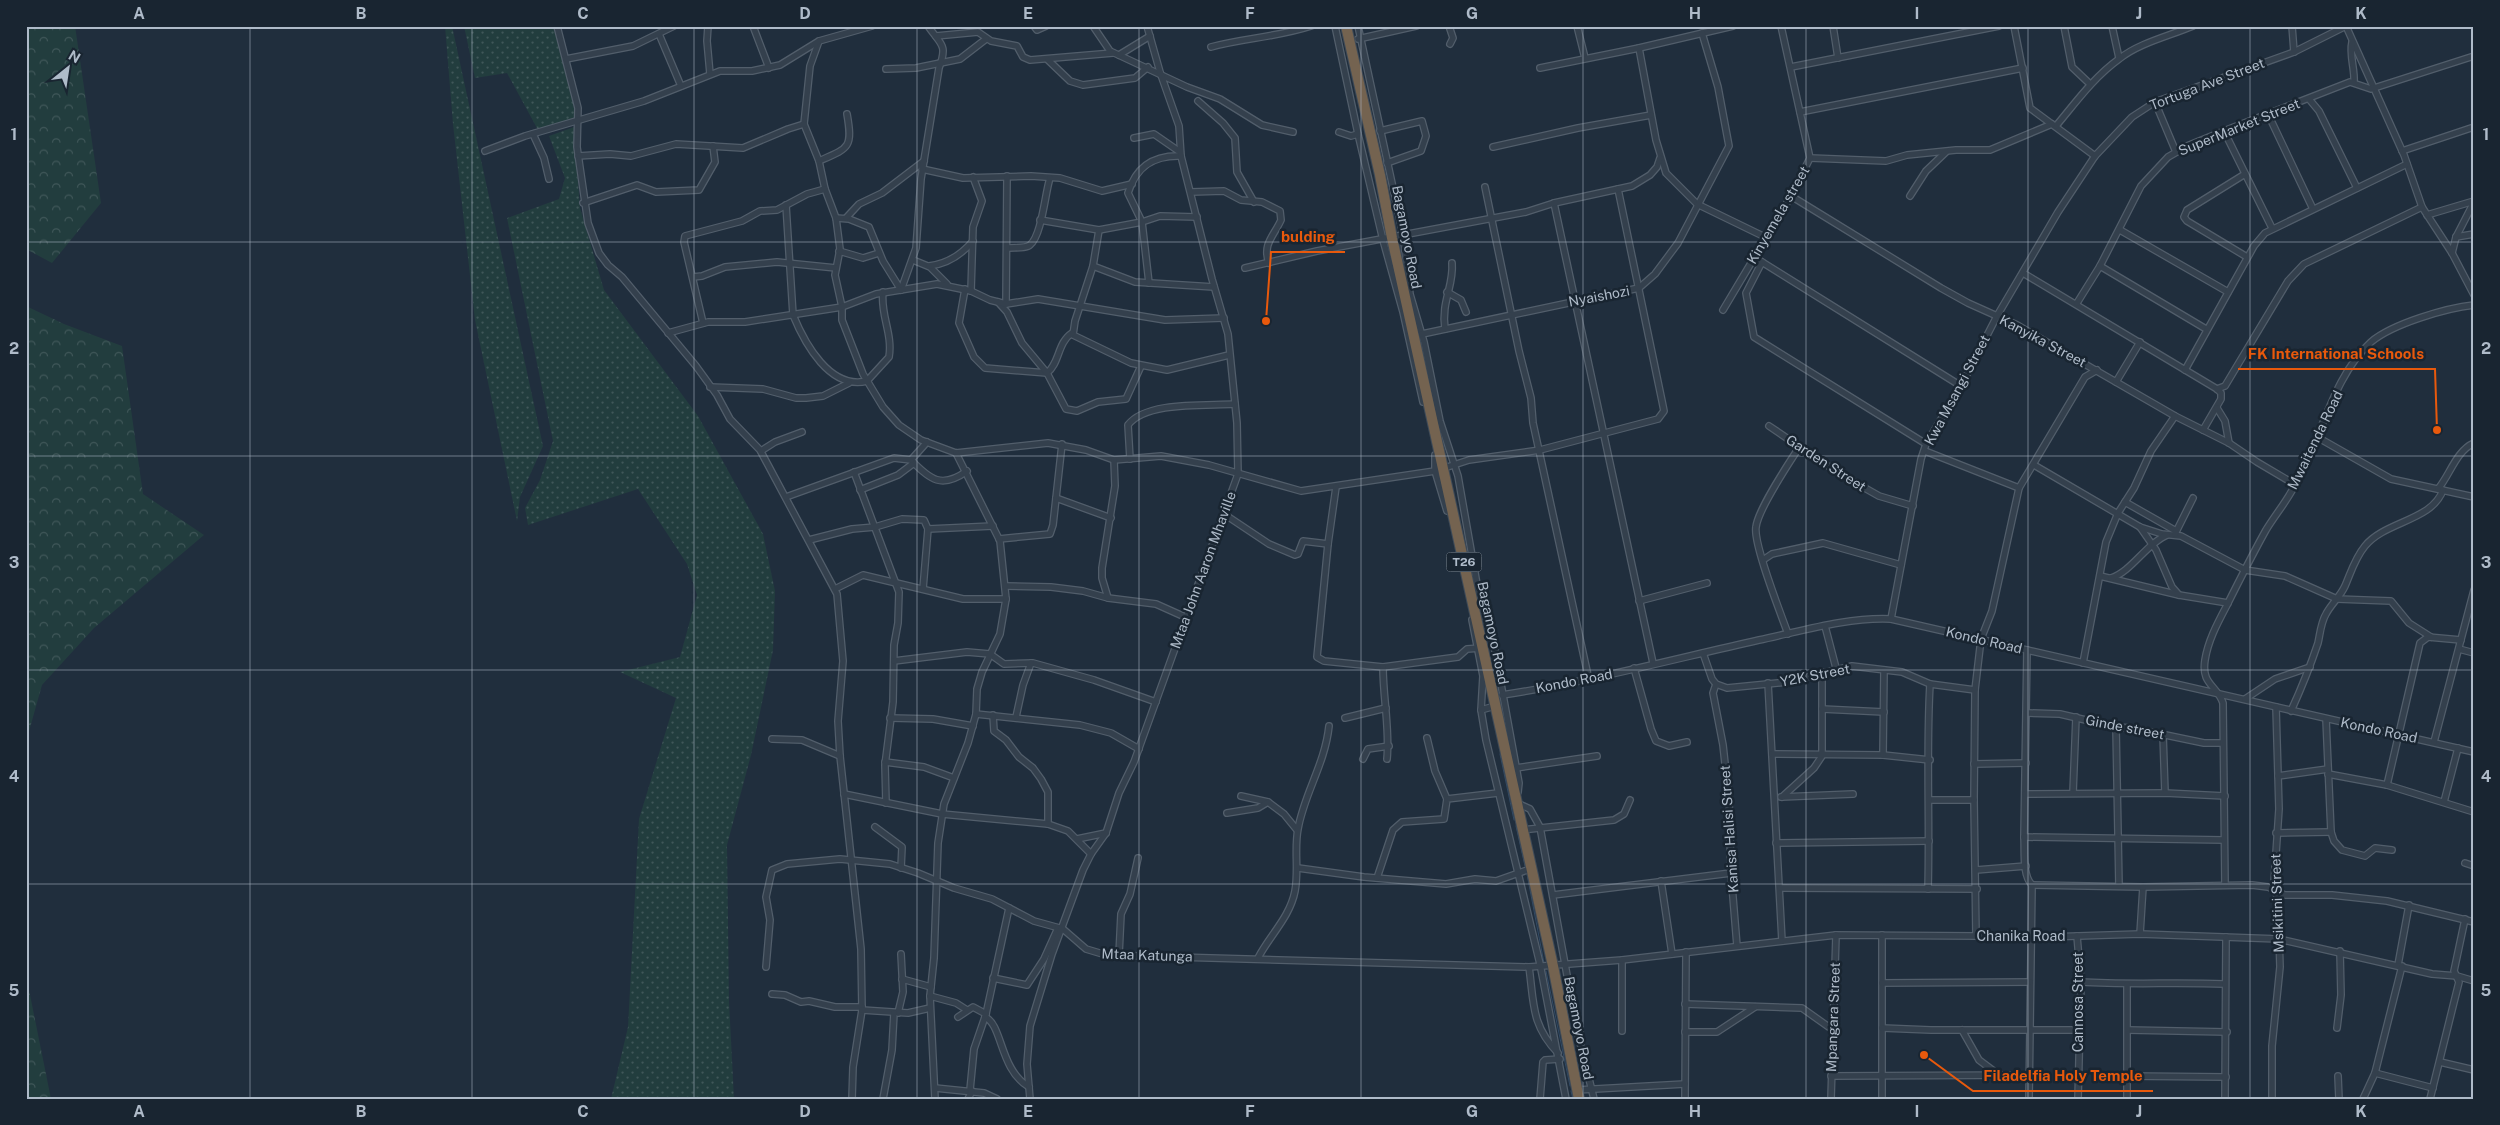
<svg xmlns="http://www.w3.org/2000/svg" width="2500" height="1125" font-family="'Public Sans',sans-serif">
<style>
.grass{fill:url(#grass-dots)}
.forest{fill:url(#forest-crowns)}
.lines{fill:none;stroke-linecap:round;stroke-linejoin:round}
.stream{stroke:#324b66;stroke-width:1}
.street-casing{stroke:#525e6b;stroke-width:8}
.highway-casing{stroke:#3f4b58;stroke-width:12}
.street{stroke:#34404d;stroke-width:5.5}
.highway{stroke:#746350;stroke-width:10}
.grid{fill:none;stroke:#afbbc9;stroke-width:1;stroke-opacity:0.55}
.labels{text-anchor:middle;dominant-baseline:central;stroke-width:5;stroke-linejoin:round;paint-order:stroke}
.shield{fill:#192531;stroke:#828e9b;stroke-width:1}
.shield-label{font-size:12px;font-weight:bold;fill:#afbbc9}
.street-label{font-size:14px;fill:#afbbc9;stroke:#192531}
.leader{fill:none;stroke:#e8590c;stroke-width:2}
.callout-dot{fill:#e8590c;stroke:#192531;stroke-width:2}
.callout-label{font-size:15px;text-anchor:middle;font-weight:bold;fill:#e8590c;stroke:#192531;stroke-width:5;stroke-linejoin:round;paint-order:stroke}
.neatline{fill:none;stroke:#afbbc9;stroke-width:2}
.grid-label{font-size:16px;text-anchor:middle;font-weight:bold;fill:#afbbc9}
</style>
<defs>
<pattern id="grass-dots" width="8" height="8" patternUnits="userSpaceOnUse" patternTransform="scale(1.25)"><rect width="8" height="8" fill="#223d3e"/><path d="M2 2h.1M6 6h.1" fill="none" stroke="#405759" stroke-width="1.8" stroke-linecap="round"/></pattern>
<pattern id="forest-crowns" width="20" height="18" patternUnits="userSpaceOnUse" patternTransform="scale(1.25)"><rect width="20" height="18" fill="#223d3e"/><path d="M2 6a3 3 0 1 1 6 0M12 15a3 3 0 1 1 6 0" fill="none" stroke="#405759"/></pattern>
</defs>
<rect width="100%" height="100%" fill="#202e3d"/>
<g class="grass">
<polygon points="445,26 452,26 543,446 520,497 517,521 475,320 453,124"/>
<polygon points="464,26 554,26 573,97 575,119 538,130 507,73 475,78"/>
<polygon points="574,127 580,208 604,290 698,416 763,534 775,591 773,650 751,755 727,845 729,1001 734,1099 611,1099 628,1027 639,819 676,698 620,672 680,657 697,595 687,564 638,489 528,525 525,508 540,480 553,441 507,218 559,199 565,178 549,136"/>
</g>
<g class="forest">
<polygon points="26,26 75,26 101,203 52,263 26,249"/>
<polygon points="26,306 64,324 122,346 143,494 204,535 94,628 42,685 26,742"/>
<polygon points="26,975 51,1099 26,1099"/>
</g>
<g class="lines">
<g class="stream">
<polyline points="1500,754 1514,820"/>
<polyline points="1516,826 1525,866"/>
<polyline points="1527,874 1544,963"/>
<polyline points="1546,971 1570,1086"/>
<polyline points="1571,1091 1573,1099"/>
</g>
<defs>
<g id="street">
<polyline points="557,26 578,108 577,147 588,223 599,253 608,265 622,277 696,366 717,395 730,419 760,450 837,594 843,661 838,721 840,756 861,949 862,1010 853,1067 852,1099"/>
<polyline points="708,26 707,41 710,74"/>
<polyline points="753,26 769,68"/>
<polyline points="1034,26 1037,30 1046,26"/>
<polyline points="1093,26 1110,51 1187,87 1220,99 1262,125 1293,132"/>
<polyline points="1335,26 1358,134 1383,240 1403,312 1423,402"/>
<polyline points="1358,26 1403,234 1410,294 1424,342 1440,421 1458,476 1478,590 1493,640 1519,783 1518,792"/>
<polyline points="1449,26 1453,38 1450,44"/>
<polyline points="1577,26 1585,58"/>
<polyline points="1833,26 1838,58"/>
<polyline points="2014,26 2030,108 2095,156"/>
<polyline points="2064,26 2072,67 2090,84"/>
<polyline points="2112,26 2119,58"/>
<polyline points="2292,26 2294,52"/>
<polyline points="2346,26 2404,155 2422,207 2452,253 2474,295"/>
<polyline points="659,34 681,86"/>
<polyline points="936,36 978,32 991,41 1017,46 1023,57 1030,60 1113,53"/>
<polyline points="1358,39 1416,26"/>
<polyline points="819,41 810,66 804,124 819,161 825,189 836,218 840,249 835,275 842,307 842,320 863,374 883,407 899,425 921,440 956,453 1048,443 1086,450 1114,460 1161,456 1209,465 1301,491 1435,471 1469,460 1540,450 1658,419 1664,411 1662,401 1618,189"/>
<path d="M2352,42C2349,55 2355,69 2354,82"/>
<path d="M1211,47C1244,38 1278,37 1311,26"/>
<polyline points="1639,48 1656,140 1666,173 1697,204 1765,237"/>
<polyline points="1119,55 1150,36"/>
<polyline points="566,59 633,46 674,26"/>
<polyline points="1048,60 1070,81 1083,85 1135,78 1148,67"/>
<polyline points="1791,67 1999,26"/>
<polyline points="1540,68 1639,48 1733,26"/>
<polyline points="886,69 916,68 960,59 986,39"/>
<polyline points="2309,99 2319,111 2357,188"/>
<polyline points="1198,101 1223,123 1235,138 1237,172 1254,202"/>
<polyline points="2155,102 2176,152"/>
<polyline points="1800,112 2023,68"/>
<polyline points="2268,114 2313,209"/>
<path d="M2056,126C2076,102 2094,77 2119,59C2139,43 2169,36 2193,26"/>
<polyline points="1380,131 1422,121 1426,136 1421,151 1387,163"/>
<polyline points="2224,131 2272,228"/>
<polyline points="1339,132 1351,136 1358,134"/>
<polyline points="533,134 544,158 549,179"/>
<polyline points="1134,138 1154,134 1180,152"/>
<polyline points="1493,147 1578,128 1651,115"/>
<polyline points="485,151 525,136 644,101 720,71 752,71 780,65 819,41 872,26"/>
<polyline points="2402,151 2474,127"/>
<polyline points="578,156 610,154 631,156 676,144 743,148 788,129 804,124"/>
<polyline points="1810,158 1886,161 1907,155 1956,150 1990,150 2052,124"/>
<path d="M819,161C849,148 853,148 847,114"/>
<polyline points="922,169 963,178 1031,176 1060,178 1102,191 1132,184"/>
<polyline points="2245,174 2187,210 2184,217 2187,221 2247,257"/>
<polyline points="1485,187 1519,351 1531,398 1533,423 1589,680"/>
<path d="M1191,192L1224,191L1241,200L1262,202L1280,211L1281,220C1274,236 1262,244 1269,263"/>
<polyline points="1791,196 1941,288 1968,303 2017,325 2175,416 2229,443 2257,462 2296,485"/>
<polyline points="1910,196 1926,171 1946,152"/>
<polyline points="583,203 637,185 656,192 699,190 715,162 713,146"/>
<polyline points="1554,203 1653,663"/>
<path d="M786,205L793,315C805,344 830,390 867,381L889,357C893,334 880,314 883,292"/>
<polyline points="2427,215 2474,201"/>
<polyline points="836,218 849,219 869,227 883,261 901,290"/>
<polyline points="846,218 859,204 882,193 924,161"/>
<polyline points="1040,220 1099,230 1142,222 1160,216 1197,217"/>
<polyline points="1099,230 1093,266 1075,321 1073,335 1131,363 1167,370 1229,355"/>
<polyline points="2120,230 2228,292"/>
<polyline points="2456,237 2474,234"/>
<path d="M1007,248C1013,247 1026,249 1030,245C1042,235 1045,193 1050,178"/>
<polyline points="839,251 863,258 879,253"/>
<polyline points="2452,253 2456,237 2474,202"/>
<polyline points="1754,257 1961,386"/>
<polyline points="913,260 930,267 947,284"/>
<polyline points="1762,262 1746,293 1754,337 1926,444"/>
<path d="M929,266C947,264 961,255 973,241"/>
<polyline points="1093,266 1135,282 1214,287"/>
<polyline points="2100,266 2206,329"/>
<polyline points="1245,268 1317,251 1526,212 1554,203 1632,186 1650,175 1657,167 1660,158"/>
<polyline points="2023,273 2217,389 2221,393 2221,399 2203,430"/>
<polyline points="693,277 702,276 725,267 777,262 836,268"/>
<path d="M1149,283L1142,222L1128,193C1136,166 1154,155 1181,156"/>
<path d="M965,289L959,323L974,357L985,368L1047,373C1060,363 1057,343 1072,333"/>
<path d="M901,290L916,248L921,179L939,68C948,44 941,45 928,26"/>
<polyline points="971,291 973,227 982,201 973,177"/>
<polyline points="1447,292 1461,300 1466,312"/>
<polyline points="998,302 1007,312 1022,343 1047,373 1066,409 1077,411 1098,402 1126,399 1141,366"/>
<polyline points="2077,303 2100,266 2141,186 2168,157 2187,146 2224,131 2350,82 2371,89 2474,56"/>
<polyline points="1006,304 1007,176"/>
<polyline points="1723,310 1791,196 1810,158 1781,26"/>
<polyline points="703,323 684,242 685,236 742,221 760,211 777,210 807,194 825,189"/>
<path d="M1445,329C1441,301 1454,286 1452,263"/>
<polyline points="668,333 708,322 745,322 842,307 876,294 937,284 971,291 990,300 1006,304 1038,299 1165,320 1224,318"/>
<polyline points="1422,334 1639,288 1655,274 1678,243 1729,146 1718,87 1702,33"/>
<polyline points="2185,370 2254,246 2265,233 2407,164"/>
<polyline points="2116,382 2140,342"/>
<polyline points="710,387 763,389 796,398 806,398 823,396 849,383"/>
<polyline points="2217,389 2225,386 2288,281 2304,264 2422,207"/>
<polyline points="2217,408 2225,421 2229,443"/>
<polyline points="1769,426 1840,474 1879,496 1913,506"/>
<polyline points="2317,437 2391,479 2474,497"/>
<polyline points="761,451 775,442 802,432"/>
<polyline points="1925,451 2019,488"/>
<polyline points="1435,455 1435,471 1447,511"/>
<path d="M1130,459L1128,425C1146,401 1206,406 1235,404"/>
<path d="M911,460C930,480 942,489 967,471"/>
<polyline points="2034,465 2140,527 2162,534 2181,536 2245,570 2285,576 2337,599 2391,601 2409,623 2431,637"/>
<polyline points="854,472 899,592 898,623 894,645 893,702 885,765 886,803"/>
<polyline points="1336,487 1328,544 1317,657 1324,661 1383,667 1458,657 1467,649 1481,648"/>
<path d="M2438,489C2450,475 2456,451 2474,443"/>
<polyline points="860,490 898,475 914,463"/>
<polyline points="786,497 894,458 911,460 927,442"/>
<polyline points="1056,498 1111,518"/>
<polyline points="2125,502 2176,531"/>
<polyline points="1224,514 1269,544 1295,555 1298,554 1303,541 1328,544"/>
<polyline points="2140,527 2156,550 2172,587 2179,595"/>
<polyline points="928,529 993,526"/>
<polyline points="2175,534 2193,498"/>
<polyline points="999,539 1050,534 1053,525 1062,444"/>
<polyline points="809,540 852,529 875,527 902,519 924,520 928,529 923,589"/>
<polyline points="1763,560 1772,554 1823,543 1901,565"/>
<polyline points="2100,576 2179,595 2228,603"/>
<path d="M2111,578C2131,572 2146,544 2167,535"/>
<polyline points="1005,586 1051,587 1083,591 1108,598 1156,604 1185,617"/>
<polyline points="835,589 863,575 963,599 1006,599"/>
<polyline points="1108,598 1102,578 1102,568 1115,486 1114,460"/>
<polyline points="1639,601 1707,583"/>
<polyline points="1891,619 1921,459 1926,444 1961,386 1997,316 2058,212 2095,156 2132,117 2155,102 2294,52 2346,26"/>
<polyline points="1472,620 1483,676 1481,710"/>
<polyline points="1825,626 1836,668"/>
<path d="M1788,634C1781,614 1753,544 1756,527C1758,509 1789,463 1800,446"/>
<polyline points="2459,649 2474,653"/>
<path d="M2027,650L2024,837C2025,851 2022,875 2032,885L2029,1099"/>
<polyline points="1703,653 1712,679 1716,684 1727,688 1788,682 1852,666 1902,672 1930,684 1975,690"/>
<polyline points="894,661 967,652 990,654 1004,664 1033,663 1094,680 1156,702"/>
<polyline points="2083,663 2106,542 2118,513 2134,488 2151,451 2175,416"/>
<path d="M1383,667C1383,698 1390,729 1387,759"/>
<polyline points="1634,668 1651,729 1656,741 1669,746 1687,742"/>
<polyline points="1768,683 1782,941"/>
<polyline points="1716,684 1713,693 1723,745 1729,800 1731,873 1737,946"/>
<path d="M1502,695C1588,682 1674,659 1759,640C1802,631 1847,617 1891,619L2474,752"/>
<polyline points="2245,699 2275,679 2310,667"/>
<polyline points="1495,706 1481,710 1486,740 1540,964 1566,1099"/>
<polyline points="1822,709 1884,712"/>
<path d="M2291,711C2301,689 2310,667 2318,643C2320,634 2321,622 2326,614C2331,604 2340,597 2345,586C2351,572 2355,558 2365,546C2385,521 2432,521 2443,490"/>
<polyline points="2028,713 2060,714 2116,727 2132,728 2204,743 2222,743"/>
<polyline points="976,714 1080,725 1111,733 1139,749"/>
<polyline points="993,715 994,731 1006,740 1019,757 1033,768 1041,779 1048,792 1048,824"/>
<polyline points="1016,717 1023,685 1031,663"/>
<polyline points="890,718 933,719 973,726"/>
<polyline points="1345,718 1386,708"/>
<polyline points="2326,719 2331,832 2334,841 2342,850 2365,856 2375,848 2392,850"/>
<polyline points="2116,727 2119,886"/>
<polyline points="2163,734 2165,793"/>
<polyline points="1427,738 1435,771 1447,799"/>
<polyline points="772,739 802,740 840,756"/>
<polyline points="2434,742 2474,590"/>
<polyline points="1772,754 1883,755 1930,760"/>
<polyline points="1883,755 1884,670"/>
<polyline points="1363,759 1368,749 1389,746"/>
<polyline points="885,762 924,767 954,778"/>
<polyline points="1974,764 2026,763"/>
<polyline points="1516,768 1597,756"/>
<polyline points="2328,774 2387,785 2474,812"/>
<polyline points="2278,776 2328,769"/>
<polyline points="2387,785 2420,643 2428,637 2461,640"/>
<polyline points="2073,793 2076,717"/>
<polyline points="844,794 942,814 1048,824 1068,831 1091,854"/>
<polyline points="2025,794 2165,793 2225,796"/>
<polyline points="1241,796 1268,802"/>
<polyline points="1781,797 1853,794"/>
<polyline points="1782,797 1814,768 1822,756 1822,672"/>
<polyline points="1930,800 1974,800"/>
<polyline points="2444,802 2458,748"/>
<polyline points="1517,803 1530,809 1540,827 1577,1030 1594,1099"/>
<polyline points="1227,813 1258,808 1268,802 1284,814 1297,830"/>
<polyline points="875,827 902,847 901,868"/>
<polyline points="1522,830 1614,820 1624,814 1630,800"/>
<polyline points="2276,833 2331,832"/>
<polyline points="2024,837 2224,840"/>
<polyline points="1077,839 1106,833"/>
<polyline points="1776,843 1929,841"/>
<polyline points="2465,863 2474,866"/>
<polyline points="1298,868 1364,877 1446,884 1475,879 1496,881 1530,869"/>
<polyline points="1976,870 2026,866"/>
<polyline points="1377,878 1393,830 1402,822 1444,819 1447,799 1498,793"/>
<polyline points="1661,881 1672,954"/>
<polyline points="2032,885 2143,887 2252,885 2268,887 2285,895 2332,895 2387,901 2474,922"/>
<path d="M2225,885L2223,703C2217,685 2201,685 2205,660C2208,641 2217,624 2226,607C2239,581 2252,555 2266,530C2275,515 2287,501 2295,485C2321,441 2332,377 2371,342C2392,324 2446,308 2474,305"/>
<polyline points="1780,888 1977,889"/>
<path d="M1928,889C1930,821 1926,752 1930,684"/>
<polyline points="1553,895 1731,873"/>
<polyline points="2140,934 2143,887"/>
<polyline points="1882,935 1882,1099"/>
<polyline points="1976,936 1974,800 1975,690 1981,639 1992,611 2019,488 2085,377 2097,370"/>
<polyline points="2077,936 2081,982 2078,1099"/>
<polyline points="1119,955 1121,914 1130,894 1138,858"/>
<path d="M1258,958C1270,935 1290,917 1295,891C1299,870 1294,849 1298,829C1304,794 1325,764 1329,726"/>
<polyline points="1622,960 1622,1031"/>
<polyline points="2398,965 2409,905"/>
<polyline points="766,967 770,920 766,897 772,870 787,864 840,859 890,864 918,873 954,888 992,899 1034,921 1063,929 1086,949 1106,955 1529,967 1622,960 1836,935 1976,936 1989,939 2140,934 2279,939 2432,974 2457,976 2474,981"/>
<path d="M1529,967C1534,1003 1531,1025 1558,1053"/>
<polyline points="993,978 1027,985 1044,959 1058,928"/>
<polyline points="902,979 931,987"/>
<path d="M2081,982C2128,985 2176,982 2224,984"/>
<polyline points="1882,983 2030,982"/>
<polyline points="772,994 785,995 801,1002 809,1001 835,1007 862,1007"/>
<polyline points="930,996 956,1003 967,1010"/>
<polyline points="1685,1004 1802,1008 1833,1030"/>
<polyline points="862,1010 908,1013 930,1008"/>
<polyline points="898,1013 903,992 901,954"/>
<polyline points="958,1017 973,1007 986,1014"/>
<path d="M985,1017C1003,1025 999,1069 1029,1087"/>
<polyline points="1882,1028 1931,1030 2078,1030"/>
<polyline points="2337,1028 2341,995 2340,951"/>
<polyline points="1962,1030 1979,1060 1999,1075"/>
<polyline points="2128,1030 2227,1032"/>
<polyline points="1685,1032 1717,1032 1755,1007"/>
<polyline points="2440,1062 2474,1070"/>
<polyline points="2375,1073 2433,1088"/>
<polyline points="1831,1076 2029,1075"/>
<polyline points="2126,1076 2226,1077"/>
<polyline points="2338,1076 2339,1099"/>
<polyline points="935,1088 984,1093 997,1099"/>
<polyline points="970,1090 974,1049 986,1014 1009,908"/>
<polyline points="1577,1090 1685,1084"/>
<polyline points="883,1099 892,1050 894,1013"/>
<polyline points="935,1099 930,996 934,958 938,843 944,804 968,743 976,714 977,689 982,672 1000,634 1006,599 1000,541 956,453"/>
<polyline points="968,1099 972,1091"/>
<polyline points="1030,1099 1027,1064 1030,1026 1052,954 1083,870 1091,854 1106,833 1119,793 1134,762 1238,474 1237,423 1228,334 1212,279 1181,156 1179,126 1160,72 1147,26"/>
<polyline points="1540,1099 1543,1062 1545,1060 1560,1059"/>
<polyline points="1685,1099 1686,952"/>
<polyline points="1831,1099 1836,935"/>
<polyline points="2127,1099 2127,985"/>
<polyline points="2225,1099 2226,937"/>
<polyline points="2272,1099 2272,1046 2280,967 2278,902 2274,883 2279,809 2276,707"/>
<polyline points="2363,1099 2375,1073 2402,966"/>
<polyline points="2430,1099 2459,982 2454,971 2465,919"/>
</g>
<polyline id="highway" points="1346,26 1380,175 1392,238 1553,966 1579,1099"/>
</defs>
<use href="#street" class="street-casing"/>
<use href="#highway" class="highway-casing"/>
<use href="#street" class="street"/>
<use href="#highway" class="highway"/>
</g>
<path class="grid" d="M250,26V1099M472,26V1099M694,26V1099M917,26V1099M1139,26V1099M1361,26V1099M1583,26V1099M1806,26V1099M2028,26V1099M2250,26V1099M26,242H2474M26,456H2474M26,670H2474M26,884H2474"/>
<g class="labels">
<rect class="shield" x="1446.5" y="552.5" width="35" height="19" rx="4"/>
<g class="shield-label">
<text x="1464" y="562">T26</text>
</g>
<g class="street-label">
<text transform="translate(2207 84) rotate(-21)">Tortuga Ave Street</text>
<text transform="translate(2239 127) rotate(-22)">SuperMarket Street</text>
<text transform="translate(1778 215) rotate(-60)">Kinyemela street</text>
<text transform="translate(1407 237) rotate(79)">Bagamoyo Road</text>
<text transform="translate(1599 296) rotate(-11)">Nyaishozi</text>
<text transform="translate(2043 341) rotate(28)">Kanyika Street</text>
<text transform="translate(1957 390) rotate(-62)">Kwa Msangi Street</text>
<text transform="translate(2315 440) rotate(-64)">Mwaitenda Road</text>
<text transform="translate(1826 463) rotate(33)">Garden Street</text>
<text transform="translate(1203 570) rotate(-70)">Mtaa John Aaron Mhaville</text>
<text transform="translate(1493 633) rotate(78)">Bagamoyo Road</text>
<text transform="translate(1984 640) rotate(13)">Kondo Road</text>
<text transform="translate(1815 675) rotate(-11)">Y2K Street</text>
<text transform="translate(1574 681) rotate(-11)">Kondo Road</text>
<text transform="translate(2125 727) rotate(11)">Ginde street</text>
<text transform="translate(2379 730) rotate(12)">Kondo Road</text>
<text transform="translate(1729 829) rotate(-94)">Kanisa Halisi Street</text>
<text transform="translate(2277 903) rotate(-92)">Msikitini Street</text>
<text x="2021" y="936">Chanika Road</text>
<text transform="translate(1147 955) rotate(2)">Mtaa Katunga</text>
<text transform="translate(2078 1002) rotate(-90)">Cannosa Street</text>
<text transform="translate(1833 1017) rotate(-88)">Mpangara Street</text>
<text transform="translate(1579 1028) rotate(79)">Bagamoyo Road</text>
</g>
</g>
<path class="leader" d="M1266 321L1271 252H1345M2437 430L2435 369H2238M1924 1055L1973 1091H2153"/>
<g class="callout-dot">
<circle cx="1266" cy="321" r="5"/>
<circle cx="2437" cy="430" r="5"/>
<circle cx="1924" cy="1055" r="5"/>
</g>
<g class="callout-label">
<text x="1308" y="242">bulding</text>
<text x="2336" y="359">FK International Schools</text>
<text x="2063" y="1081">Filadelfia Holy Temple</text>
</g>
<rect width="2500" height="1125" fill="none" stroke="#192531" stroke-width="55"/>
<g transform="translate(68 68) rotate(30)" stroke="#192531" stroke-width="4" paint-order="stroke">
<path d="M0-4L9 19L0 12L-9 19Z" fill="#afbbc9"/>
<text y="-8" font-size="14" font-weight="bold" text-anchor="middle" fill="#afbbc9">N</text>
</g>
<rect x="28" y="28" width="2444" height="1070" class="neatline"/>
<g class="grid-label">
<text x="139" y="19">A</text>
<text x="361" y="19">B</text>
<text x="583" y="19">C</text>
<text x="805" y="19">D</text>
<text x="1028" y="19">E</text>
<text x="1250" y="19">F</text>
<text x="1472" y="19">G</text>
<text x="1695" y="19">H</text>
<text x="1917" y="19">I</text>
<text x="2139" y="19">J</text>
<text x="2361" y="19">K</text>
<text x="14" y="140">1</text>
<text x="2486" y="140">1</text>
<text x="14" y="354">2</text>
<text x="2486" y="354">2</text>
<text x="14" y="568">3</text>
<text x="2486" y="568">3</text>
<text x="14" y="782">4</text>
<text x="2486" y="782">4</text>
<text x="14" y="996">5</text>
<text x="2486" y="996">5</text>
<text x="139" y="1117">A</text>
<text x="361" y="1117">B</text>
<text x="583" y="1117">C</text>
<text x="805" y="1117">D</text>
<text x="1028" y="1117">E</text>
<text x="1250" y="1117">F</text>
<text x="1472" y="1117">G</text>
<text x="1695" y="1117">H</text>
<text x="1917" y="1117">I</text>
<text x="2139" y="1117">J</text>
<text x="2361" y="1117">K</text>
</g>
</svg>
